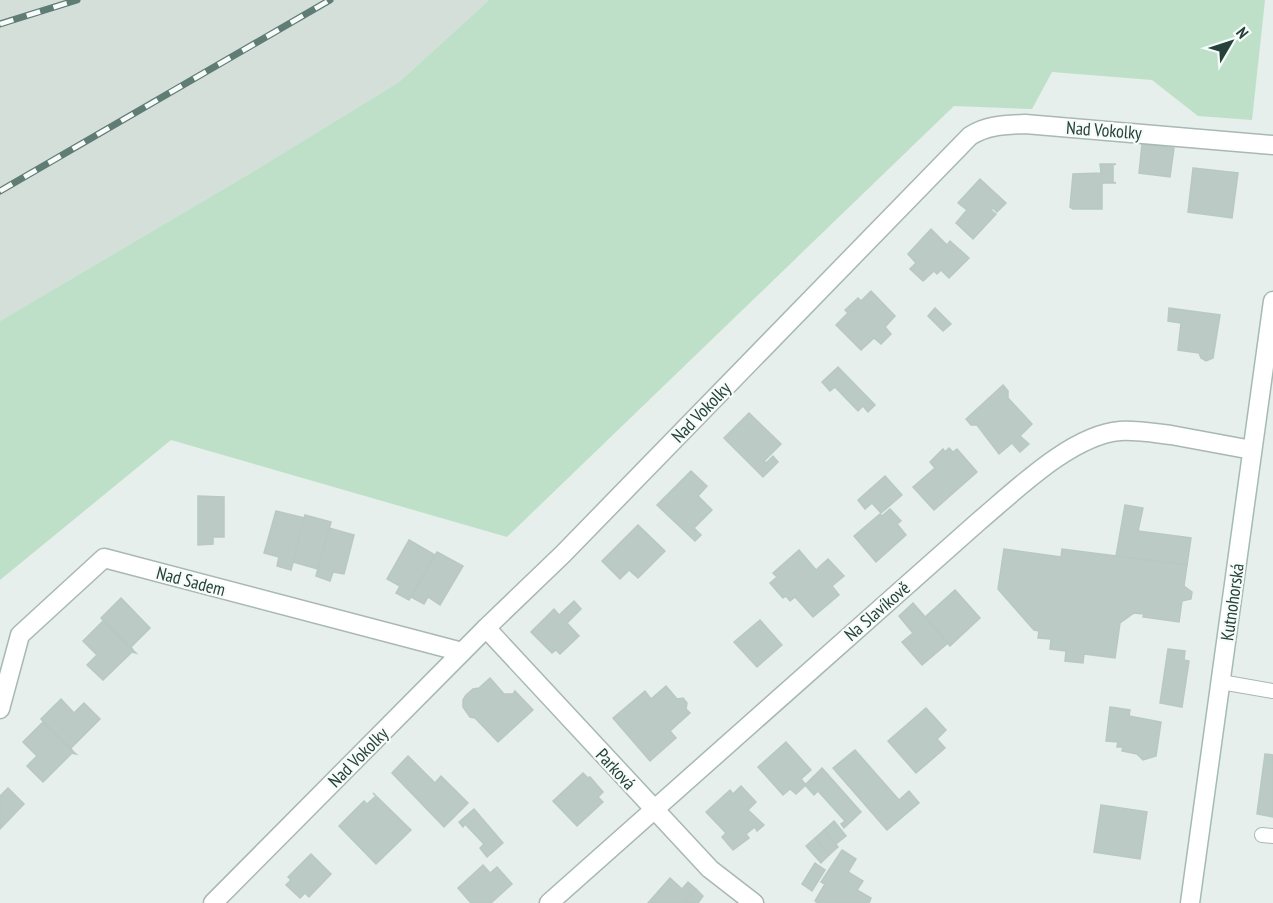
<svg xmlns="http://www.w3.org/2000/svg" width="1273" height="903" font-family="'PT Sans Narrow',sans-serif">
<style>
.built{fill:#d4dfda}
.green{fill:#bfe0c8}
.building{fill:#bbcac4;stroke:#b8c9c2;stroke-width:1.5}
.lines{fill:none;stroke-linecap:round;stroke-linejoin:round}
.lane-casing{stroke:#a8b8b2;stroke-width:16}
.street-casing{stroke:#a8b8b2;stroke-width:21}
.secondary-casing{stroke:#a4bbb3;stroke-width:21}
.lane{stroke:#fff;stroke-width:14}
.street{stroke:#fff;stroke-width:18}
.secondary{stroke:#fff;stroke-width:18}
.rail-casing{stroke:#5f7d75;stroke-width:7}
.rail{stroke:#f7fbf9;stroke-width:4.5;stroke-dasharray:14;stroke-linecap:butt}
.labels{text-anchor:middle;dominant-baseline:central;stroke-width:4.5;stroke-linejoin:round;paint-order:stroke}
.street-label{font-size:18px;fill:#24423a;stroke:#f7fbf9}
</style>
<rect width="100%" height="100%" fill="#e6efeb"/>
<polygon class="built" points="0,0 489,0 399,82 249,174 0,321"/>
<polygon class="green" points="489,0 1265,0 1252,120 1198,116 1152,80 1052,72 1032,109 954,106 507,537 171,440 0,580 0,321 249,174 399,82"/>
<g class="building">
<polygon points="1142,144 1174,148 1170,177 1139,173"/>
<polygon points="1100,164 1116,164 1113,165 1113,182 1116,183 1102,183 1102,209 1073,209 1070,207 1073,174 1101,173"/>
<polygon points="1193,168 1238,173 1232,218 1188,212"/>
<polygon points="980,179 1006,203 997,212 993,208 991,210 996,214 973,239 956,223 967,210 958,203"/>
<polygon points="931,229 947,245 950,241 969,258 949,278 941,270 937,274 934,271 923,281 910,269 916,263 908,254"/>
<polygon points="871,291 895,316 885,327 891,334 881,344 874,338 861,350 836,325 848,313 845,310 858,298 861,301"/>
<polygon points="935,308 951,324 943,331 928,316"/>
<polygon points="1169,308 1220,315 1213,358 1206,361 1201,358 1199,353 1178,350 1181,323 1168,321"/>
<polygon points="838,367 875,405 868,412 863,406 858,411 835,387 830,391 822,382"/>
<polygon points="1003,385 1008,391 1008,398 1032,424 1020,436 1029,444 1020,452 1012,443 999,454 977,425 971,425 966,419"/>
<polygon points="749,413 781,444 764,461 766,463 773,456 778,462 763,477 724,438"/>
<polygon points="949,448 953,452 957,449 977,472 934,510 913,487 935,468 930,462 943,449 945,452"/>
<polygon points="691,471 707,486 698,496 712,510 694,528 701,535 695,541 657,505"/>
<polygon points="885,476 902,495 881,513 872,503 865,509 858,500"/>
<polygon points="198,496 224,497 224,537 213,537 213,544 198,545"/>
<polygon points="1125,505 1143,508 1138,531 1191,538 1187,565 1116,556"/>
<polygon points="890,509 901,521 897,524 906,535 876,562 854,536 880,514 882,516"/>
<polygon points="276,511 305,518 291,570 277,566 279,557 264,553"/>
<polygon points="305,515 331,522 318,569 293,562"/>
<polygon points="638,525 665,551 638,578 629,570 620,579 602,561"/>
<polygon points="329,528 354,535 344,574 333,572 330,581 316,576"/>
<polygon points="409,540 435,555 409,600 396,593 400,586 387,579"/>
<polygon points="1004,549 1061,557 1062,549 1187,565 1184,586 1192,592 1191,599 1182,601 1179,622 1143,617 1144,614 1134,613 1120,623 1115,658 1084,654 1083,663 1065,661 1066,651 1050,649 1051,639 1038,638 1039,631 1034,630 998,589"/>
<polygon points="799,550 816,570 828,559 844,576 832,586 839,595 813,617 795,597 790,601 786,596 783,598 770,583 777,577 773,573"/>
<polygon points="437,552 463,566 440,605 428,597 424,604 411,597"/>
<polygon points="955,590 980,618 950,646 925,617"/>
<polygon points="121,598 150,628 131,647 133,650 101,618"/>
<polygon points="574,601 581,609 567,623 579,636 560,654 556,650 552,653 531,632 554,609 559,615"/>
<polygon points="913,603 948,643 922,665 902,642 913,633 899,616"/>
<polygon points="760,620 782,645 757,667 734,642"/>
<polygon points="103,621 136,653 132,652 103,680 87,665 97,655 83,641"/>
<polygon points="1168,649 1185,651 1184,660 1189,661 1182,707 1160,703"/>
<polygon points="490,678 504,694 513,694 515,691 533,710 498,742 475,718 470,717 463,707 463,700 466,695 473,689 479,688"/>
<polygon points="666,686 677,699 683,698 687,703 686,709 690,713 670,731 676,738 650,761 613,718 645,691 651,699"/>
<polygon points="61,699 74,713 84,703 100,719 71,748 73,752 41,719"/>
<polygon points="1110,707 1130,710 1129,716 1161,722 1156,756 1143,760 1137,754 1122,751 1123,747 1117,747 1118,742 1106,741"/>
<polygon points="926,708 946,730 937,739 945,748 916,773 888,741"/>
<polygon points="43,722 76,754 72,753 43,782 27,766 37,756 23,742"/>
<polygon points="786,742 811,770 801,779 806,785 796,794 790,789 783,795 758,767"/>
<polygon points="855,750 899,800 909,791 919,803 887,830 833,768"/>
<polygon points="1265,754 1273,755 1273,817 1257,814"/>
<polygon points="408,756 435,783 441,776 468,803 444,827 392,773"/>
<polygon points="822,768 861,812 844,828 841,824 845,821 818,791 814,795 805,785"/>
<polygon points="583,773 588,778 590,777 603,792 598,797 603,802 577,826 553,801"/>
<polygon points="741,786 756,802 748,810 764,825 757,831 755,827 746,834 749,838 733,850 722,837 726,833 706,812 730,790 733,794"/>
<polygon points="8,788 24,804 0,829 0,796"/>
<polygon points="373,793 411,830 376,864 339,826 364,801 367,804 376,796"/>
<polygon points="1101,805 1147,812 1140,859 1094,852"/>
<polygon points="474,809 503,843 487,857 480,848 484,844 465,824 463,827 459,822"/>
<polygon points="834,821 846,836 836,844 824,830"/>
<polygon points="824,830 838,847 829,855 815,838"/>
<polygon points="815,838 829,855 821,863 806,846"/>
<polygon points="842,850 856,859 848,872 863,881 857,890 871,898 869,903 818,903 815,901 825,884 821,882"/>
<polygon points="311,854 331,874 309,897 305,893 300,898 286,885 291,880 288,877"/>
<polygon points="815,863 825,870 812,891 802,884"/>
<polygon points="483,865 490,873 497,867 512,884 491,903 471,903 458,888"/>
<polygon points="670,878 682,889 688,882 696,889 683,903 648,903"/>
<polygon points="696,889 703,896 698,903 683,903"/>
</g>
<g class="lines">
<defs>
<g id="lane">
<polyline points="1221,682 1273,691"/>
<polyline points="1262,835 1273,836"/>
</g>
<g id="street">
<polyline points="486,628 710,869 754,903"/>
<polyline points="0,709 20,635 104,558 462,652"/>
<path d="M213,903L486,628L563,554L970,136C987,125 1005,125 1025,124L1273,145"/>
<path d="M549,903L978,522C1015,491 1071,435 1120,431C1137,430 1154,433 1171,435C1198,440 1225,445 1252,450"/>
</g>
<polyline id="secondary" points="1190,903 1273,301"/>
</defs>
<use href="#lane" class="lane-casing"/>
<use href="#street" class="street-casing"/>
<use href="#secondary" class="secondary-casing"/>
<use href="#lane" class="lane"/>
<use href="#street" class="street"/>
<use href="#secondary" class="secondary"/>
<defs>
<g id="rail">
<polyline points="0,24 77,0"/>
<polyline points="0,191 330,0"/>
</g>
</defs>
<use href="#rail" class="rail-casing"/>
<use href="#rail" class="rail"/>
</g>
<g class="labels">
<g class="street-label">
<text transform="translate(1104 130) rotate(4)">Nad Vokolky</text>
<text transform="translate(701 412) rotate(-46)">Nad Vokolky</text>
<text transform="translate(191 581) rotate(15)">Nad Sadem</text>
<text transform="translate(1232 602) rotate(-82)">Kutnohorská</text>
<text transform="translate(877 611) rotate(-41)">Na Slavíkově</text>
<text transform="translate(358 757) rotate(-45)">Nad Vokolky</text>
<text transform="translate(616 769) rotate(47)">Parková</text>
</g>
</g>
<g transform="translate(1231 42) rotate(51)" stroke="#f7fbf9" stroke-width="4.5" paint-order="stroke">
<path d="M0-4.5L10 22L0 15L-10 22Z" fill="#24423a"/>
<text y="-9" font-size="16" font-weight="bold" text-anchor="middle" fill="#24423a">N</text>
</g>
</svg>
